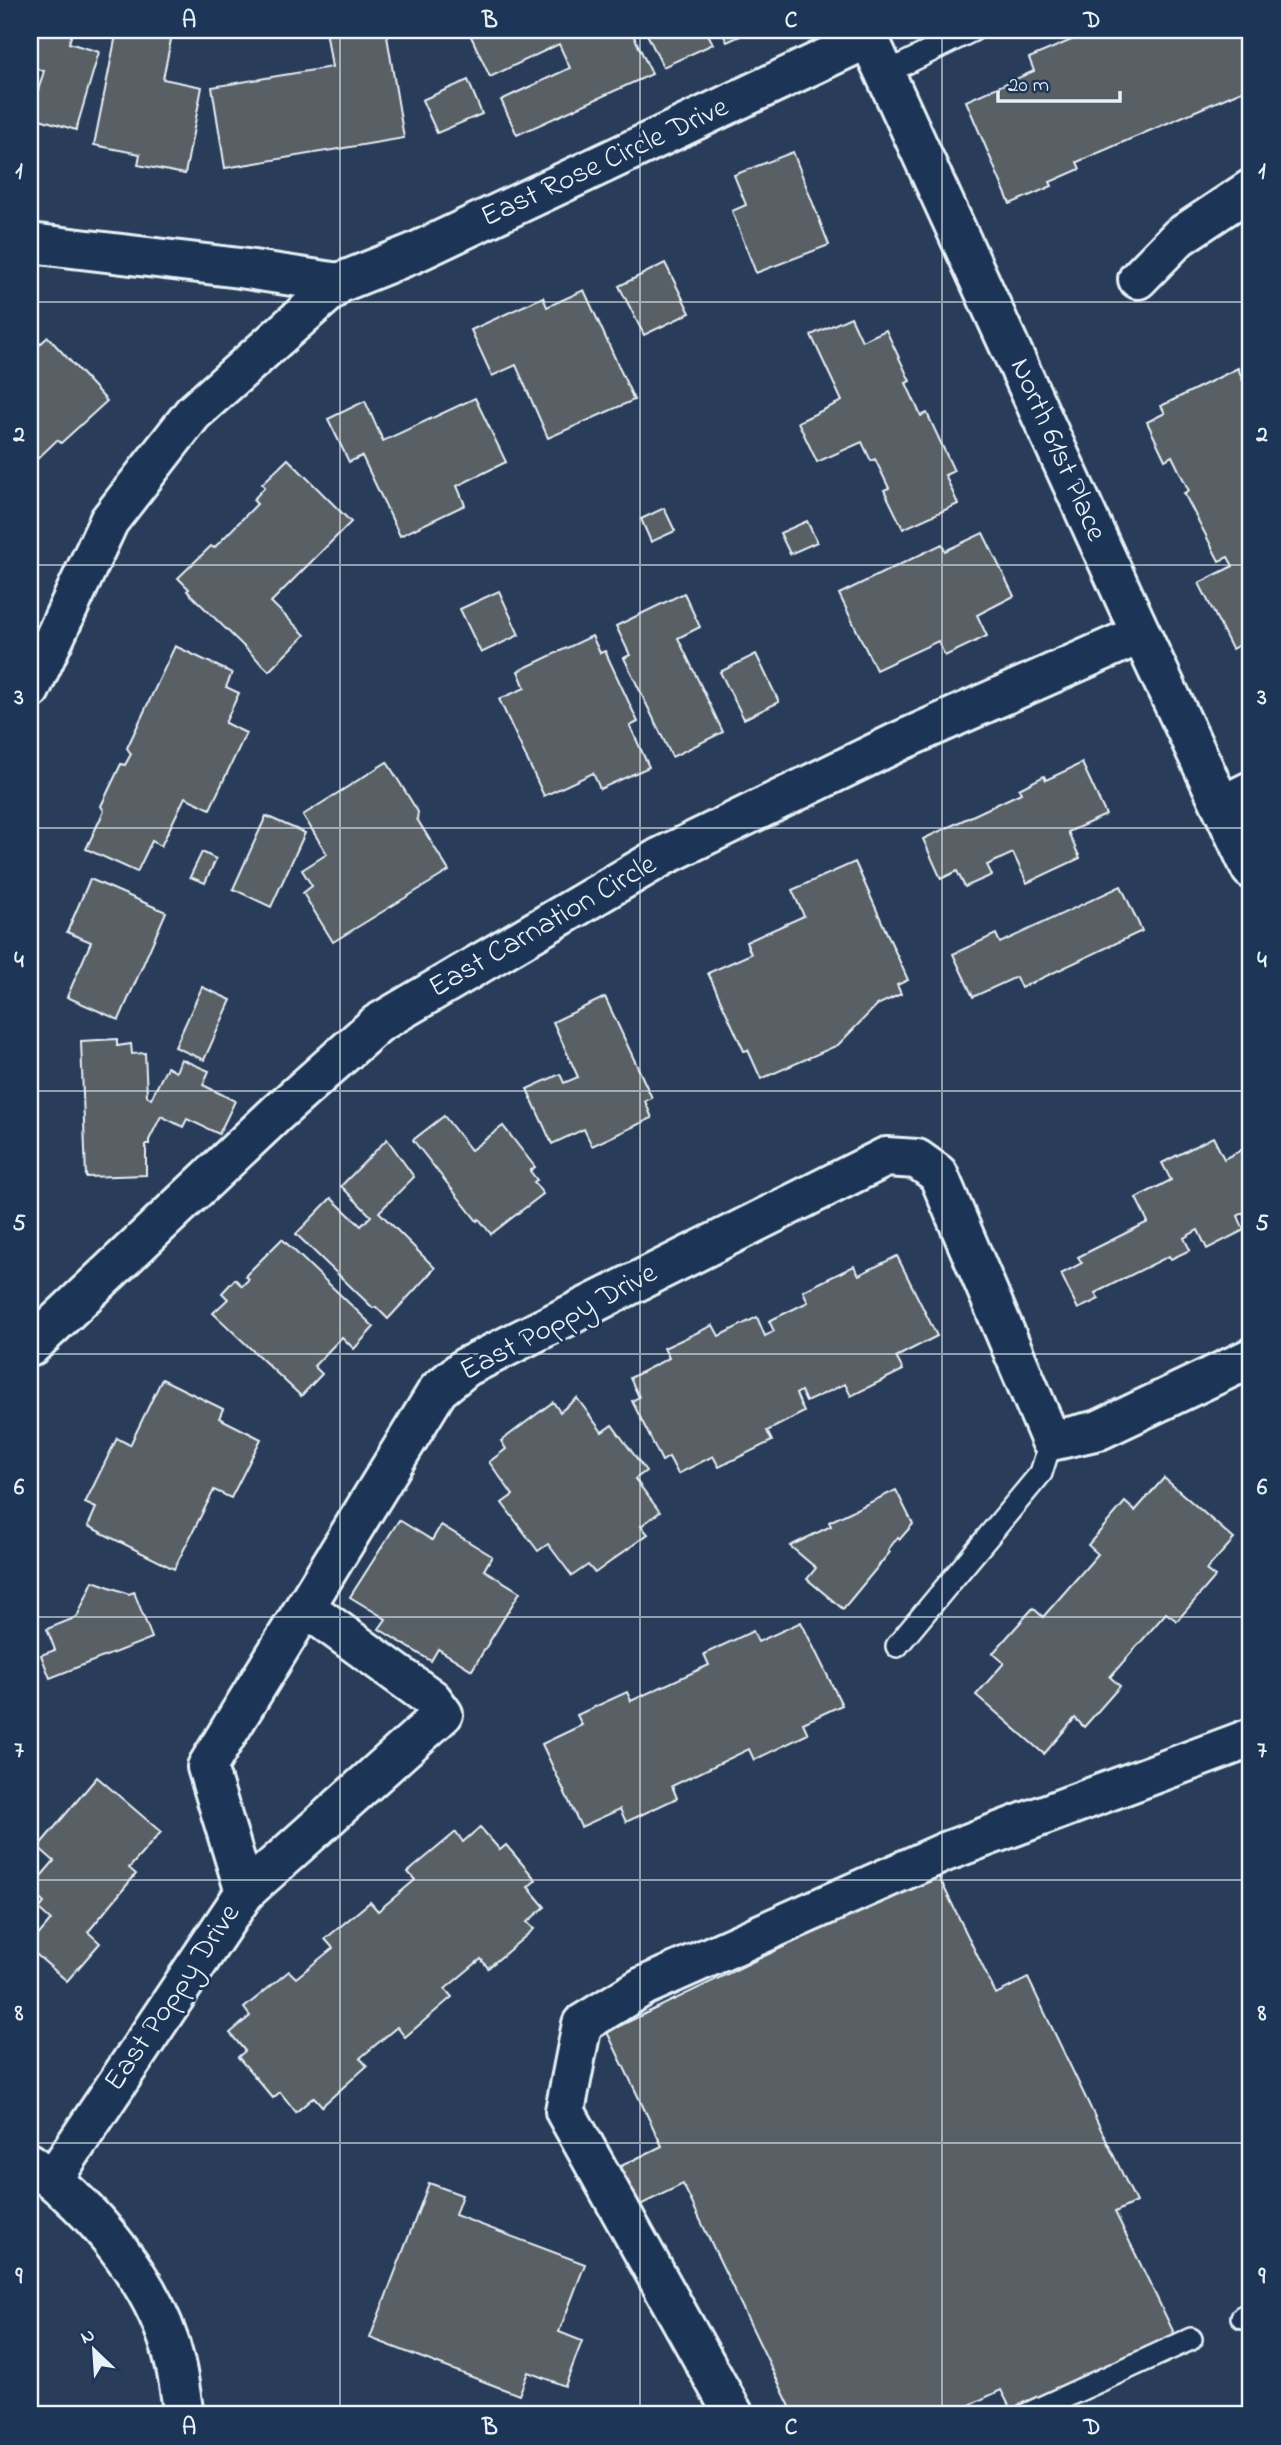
<svg xmlns="http://www.w3.org/2000/svg" width="1281" height="2445" font-family="'Indie Flower',sans-serif">
<style>
.building{fill:#595f65;stroke:#e8f1f8;stroke-width:2}
.lines{fill:none;stroke-linecap:round;stroke-linejoin:round}
.service-casing{stroke:#e8f1f8;stroke-width:26}
.minor-casing{stroke:#e8f1f8;stroke-width:44}
.service{stroke:#1d3557;stroke-width:21}
.minor{stroke:#1d3557;stroke-width:38}
.grid{fill:none;stroke:#e8f1f8;stroke-width:2;stroke-opacity:0.55}
.labels{text-anchor:middle;dominant-baseline:central;stroke-width:6;stroke-linejoin:round;paint-order:stroke}
.street-label{font-size:30px;fill:#e8f1f8;stroke:#1d3557}
.neatline{fill:none;stroke:#e8f1f8;stroke-width:2.5}
.grid-label{font-size:23px;text-anchor:middle;font-weight:bold;fill:#e8f1f8}
</style>
<rect width="100%" height="100%" fill="#293d5a"/>
<filter id="ink" filterUnits="userSpaceOnUse"><feTurbulence type="fractalNoise" baseFrequency=".0143" numOctaves="2"/><feDisplacementMap in="SourceGraphic" scale="14" xChannelSelector="R" yChannelSelector="G"/><feConvolveMatrix kernelMatrix="1 2 1 2 8 2 1 2 1" color-interpolation-filters="sRGB"/></filter>
<g filter="url(#ink)">
<g class="building">
<polygon points="30,30 73,30 69,43 99,52 76,130 30,116 44,71 30,67"/>
<polygon points="117,30 173,30 163,79 202,87 185,174 138,165 140,154 94,145"/>
<polygon points="326,30 386,30 404,138 225,168 212,87 332,67"/>
<polygon points="468,30 568,30 570,35 581,30 631,30 652,74 517,135 501,100 570,68 559,44 490,77"/>
<polygon points="645,30 706,30 713,44 663,67"/>
<polygon points="721,30 753,30 727,42"/>
<polygon points="1095,30 1106,30 1108,34 1118,30 1251,30 1251,87 1077,162 1080,169 1050,182 1052,186 1010,204 966,101 1034,71 1029,58"/>
<polygon points="468,80 482,114 437,133 422,100"/>
<polygon points="793,152 829,245 756,273 732,211 746,205 734,175"/>
<polygon points="665,263 690,313 644,335 619,286"/>
<polygon points="584,290 634,400 548,438 516,365 492,376 471,330 543,297 547,307"/>
<polygon points="851,317 862,341 886,330 910,381 906,383 921,416 927,413 954,471 945,475 958,504 903,529 884,490 889,488 875,459 871,461 862,442 817,462 798,422 842,401 811,335"/>
<polygon points="30,334 39,345 48,337 107,401 61,443 57,440 30,466"/>
<polygon points="1238,368 1251,401 1251,639 1232,649 1199,583 1233,566 1228,557 1219,561 1184,493 1189,491 1172,456 1165,460 1147,422 1165,413 1161,406"/>
<polygon points="475,398 506,462 457,486 465,505 400,536 362,456 349,462 328,419 365,401 383,441"/>
<polygon points="288,459 351,522 271,602 305,635 269,671 187,591 189,589 178,578 211,546 214,548 257,504 253,500 265,487 262,484"/>
<polygon points="664,508 675,531 651,542 641,519"/>
<polygon points="807,521 817,542 790,554 780,533"/>
<polygon points="983,533 1014,596 977,615 987,636 945,656 938,641 876,670 839,594 942,544 945,551"/>
<polygon points="499,591 519,635 481,653 460,609"/>
<polygon points="684,593 700,627 678,638 723,732 672,757 624,658 630,655 616,626"/>
<polygon points="592,636 600,653 605,651 638,722 630,726 649,767 600,789 593,773 544,796 499,699 525,688 518,671"/>
<polygon points="175,646 232,673 226,687 239,693 225,723 246,733 210,809 185,797 161,846 152,841 137,872 86,849 104,811 101,806 121,764 125,765 131,754 127,748"/>
<polygon points="756,654 779,702 744,719 720,672"/>
<polygon points="387,762 418,812 417,819 449,871 333,942 303,893 312,886 302,870 327,854 303,815"/>
<polygon points="1082,763 1106,815 1068,832 1080,858 1027,883 1013,853 987,865 992,875 965,887 957,871 941,879 923,839 1021,793 1019,789 1044,776 1046,780"/>
<polygon points="266,816 305,833 271,907 233,889"/>
<polygon points="202,852 216,859 205,883 190,877"/>
<polygon points="855,862 908,980 897,985 901,994 877,1005 838,1045 761,1079 748,1050 744,1051 708,973 751,954 746,942 804,916 792,890"/>
<polygon points="90,879 166,912 119,1020 67,997 91,942 67,932"/>
<polygon points="1121,886 1142,931 1021,988 1016,977 973,997 953,954 996,934 1000,943"/>
<polygon points="202,987 231,1000 204,1060 175,1047"/>
<polygon points="605,997 652,1098 645,1101 652,1118 592,1146 584,1129 552,1144 527,1089 560,1074 564,1083 578,1077 553,1022"/>
<polygon points="117,1039 117,1046 131,1044 132,1054 145,1053 147,1096 151,1099 167,1067 176,1072 181,1059 209,1071 203,1085 235,1101 219,1134 187,1119 183,1127 161,1116 149,1140 149,1144 146,1144 146,1175 86,1177 81,1041"/>
<polygon points="444,1116 471,1150 503,1126 535,1167 530,1171 537,1180 534,1182 543,1194 491,1234 479,1219 477,1221 413,1140"/>
<polygon points="1213,1137 1224,1159 1251,1145 1251,1230 1243,1213 1238,1216 1244,1230 1207,1249 1198,1230 1184,1238 1190,1250 1171,1259 1169,1256 1095,1293 1099,1299 1078,1309 1061,1274 1082,1263 1078,1257 1148,1222 1136,1198 1171,1180 1162,1163"/>
<polygon points="387,1139 414,1177 379,1212 435,1268 388,1319 376,1307 373,1308 296,1234 331,1198 361,1226 371,1216 341,1186"/>
<polygon points="282,1239 374,1327 354,1349 342,1337 314,1366 322,1374 301,1396 213,1313 228,1299 222,1293 235,1279 242,1286 249,1279 245,1276"/>
<polygon points="897,1256 937,1336 896,1357 903,1370 851,1396 845,1384 806,1402 801,1391 796,1394 804,1412 767,1431 772,1441 719,1467 713,1456 678,1474 669,1457 662,1461 632,1401 639,1397 630,1378 669,1358 664,1348 713,1325 719,1336 757,1317 765,1336 774,1331 769,1321 808,1302 803,1291 854,1266 859,1275"/>
<polygon points="162,1379 223,1409 219,1418 261,1439 231,1498 214,1490 174,1569 88,1526 96,1508 85,1503 117,1438 130,1445"/>
<polygon points="577,1398 602,1432 612,1425 646,1471 635,1479 660,1512 641,1526 648,1534 595,1573 588,1565 572,1576 548,1544 538,1551 502,1503 513,1495 489,1462 506,1449 501,1441 553,1402 560,1412"/>
<polygon points="1164,1478 1234,1539 1206,1570 1215,1577 1177,1621 1166,1613 1110,1677 1120,1686 1084,1727 1075,1718 1044,1754 976,1695 1004,1663 993,1653 1033,1608 1043,1617 1098,1554 1088,1545 1125,1502 1135,1511"/>
<polygon points="896,1490 913,1524 900,1539 898,1537 888,1550 890,1552 843,1609 807,1579 816,1568 790,1546 831,1526 829,1522"/>
<polygon points="399,1520 432,1540 441,1525 492,1556 484,1570 520,1592 472,1670 438,1649 431,1661 379,1629 386,1619 350,1597"/>
<polygon points="93,1581 129,1594 134,1592 152,1638 50,1678 41,1655 55,1650 47,1629 77,1617"/>
<polygon points="801,1622 842,1705 803,1723 808,1734 754,1760 749,1749 672,1786 677,1798 626,1822 620,1809 581,1827 542,1744 582,1725 577,1715 627,1692 631,1701 709,1665 704,1654 753,1631 758,1642"/>
<polygon points="97,1777 161,1832 129,1868 136,1874 88,1932 100,1943 67,1981 30,1949 30,1945 51,1920 39,1909 44,1903 30,1889 54,1861 38,1847"/>
<polygon points="480,1827 500,1850 506,1845 536,1880 528,1887 545,1907 527,1922 534,1929 488,1968 481,1959 445,1989 452,1997 405,2037 397,2027 360,2058 367,2066 322,2106 314,2097 296,2112 280,2092 273,2098 238,2057 245,2051 230,2033 250,2016 244,2008 289,1971 296,1978 333,1948 325,1939 370,1902 378,1911 415,1880 408,1872 456,1832 463,1842"/>
<polygon points="937,1873 996,1994 1028,1978 1136,2202 1115,2212 1177,2339 1020,2415 1014,2415 1001,2390 949,2415 794,2415 683,2184 638,2206 619,2167 662,2146 607,2032"/>
<polygon points="429,2183 462,2195 455,2215 585,2264 559,2332 582,2341 565,2386 528,2372 519,2395 370,2338"/>
</g>
<g class="lines">
<defs>
<g id="service">
<polyline points="886,73 973,30"/>
<polyline points="897,1646 1041,1473 1051,1441"/>
<polyline points="1242,2317 1251,2312"/>
<polyline points="1025,2415 1191,2339"/>
</g>
<g id="minor">
<polyline points="865,30 1141,634 1251,869"/>
<polyline points="30,243 240,268 339,283"/>
<polyline points="1138,279 1179,237 1251,189"/>
<polyline points="30,690 109,521 193,413 339,283 414,253 869,38"/>
<polyline points="1223,805 1251,791"/>
<polyline points="30,1347 277,1113 377,1024 661,857 900,741 1141,634"/>
<polyline points="245,1892 443,1714 432,1699 305,1607"/>
<path d="M30,2163C94,2208 157,2285 175,2363C179,2380 181,2398 184,2415"/>
<polyline points="53,2179 245,1892 207,1767 438,1390 466,1367 886,1157 917,1159 938,1174 1051,1441 1099,1430 1251,1358"/>
<polyline points="734,2415 565,2111 582,2024 644,1986 945,1852 1251,1738"/>
</g>
</defs>
<use href="#service" class="service-casing"/>
<use href="#minor" class="minor-casing"/>
<use href="#service" class="service"/>
<use href="#minor" class="minor"/>
</g>
</g>
<path class="grid" d="M340,30V2415M640,30V2415M942,30V2415M30,302H1251M30,565H1251M30,828H1251M30,1091H1251M30,1354H1251M30,1617H1251M30,1880H1251M30,2143H1251"/>
<g class="labels">
<g class="street-label">
<text transform="translate(605 163) rotate(-25)">East Rose Circle Drive</text>
<text transform="translate(1057 450) rotate(66)">North 61st Place</text>
<text transform="translate(543 927) rotate(-30)">East Carnation Circle</text>
<text transform="translate(559 1323) rotate(-28)">East Poppy Drive</text>
<text transform="translate(173 1998) rotate(-56)">East Poppy Drive</text>
</g>
</g>
<rect width="1281" height="2445" fill="none" stroke="#1d3557" stroke-width="77"/>
<g transform="translate(94 2350) rotate(335)" stroke="#1d3557" stroke-width="5" paint-order="stroke">
<path d="M0-5L12 26L0 18L-12 26Z" fill="#e8f1f8"/>
<text y="-10" font-size="19" font-weight="bold" text-anchor="middle" fill="#e8f1f8">N</text>
</g>
<path d="M998 91v10h122v-10" fill="none" stroke="#e8f1f8" stroke-width="3.5"/>
<text x="1008" y="91" font-size="21" fill="#e8f1f8" stroke="#1d3557" stroke-width="5" paint-order="stroke">20 m</text>
<rect x="38" y="38" width="1204" height="2368" class="neatline"/>
<g class="grid-label">
<text x="189" y="27">A</text>
<text x="490" y="27">B</text>
<text x="791" y="27">C</text>
<text x="1092" y="27">D</text>
<text x="19" y="178">1</text>
<text x="1262" y="178">1</text>
<text x="19" y="441">2</text>
<text x="1262" y="441">2</text>
<text x="19" y="704">3</text>
<text x="1262" y="704">3</text>
<text x="19" y="967">4</text>
<text x="1262" y="967">4</text>
<text x="19" y="1230">5</text>
<text x="1262" y="1230">5</text>
<text x="19" y="1494">6</text>
<text x="1262" y="1494">6</text>
<text x="19" y="1757">7</text>
<text x="1262" y="1757">7</text>
<text x="19" y="2020">8</text>
<text x="1262" y="2020">8</text>
<text x="19" y="2283">9</text>
<text x="1262" y="2283">9</text>
<text x="189" y="2434">A</text>
<text x="490" y="2434">B</text>
<text x="791" y="2434">C</text>
<text x="1092" y="2434">D</text>
</g>
</svg>
